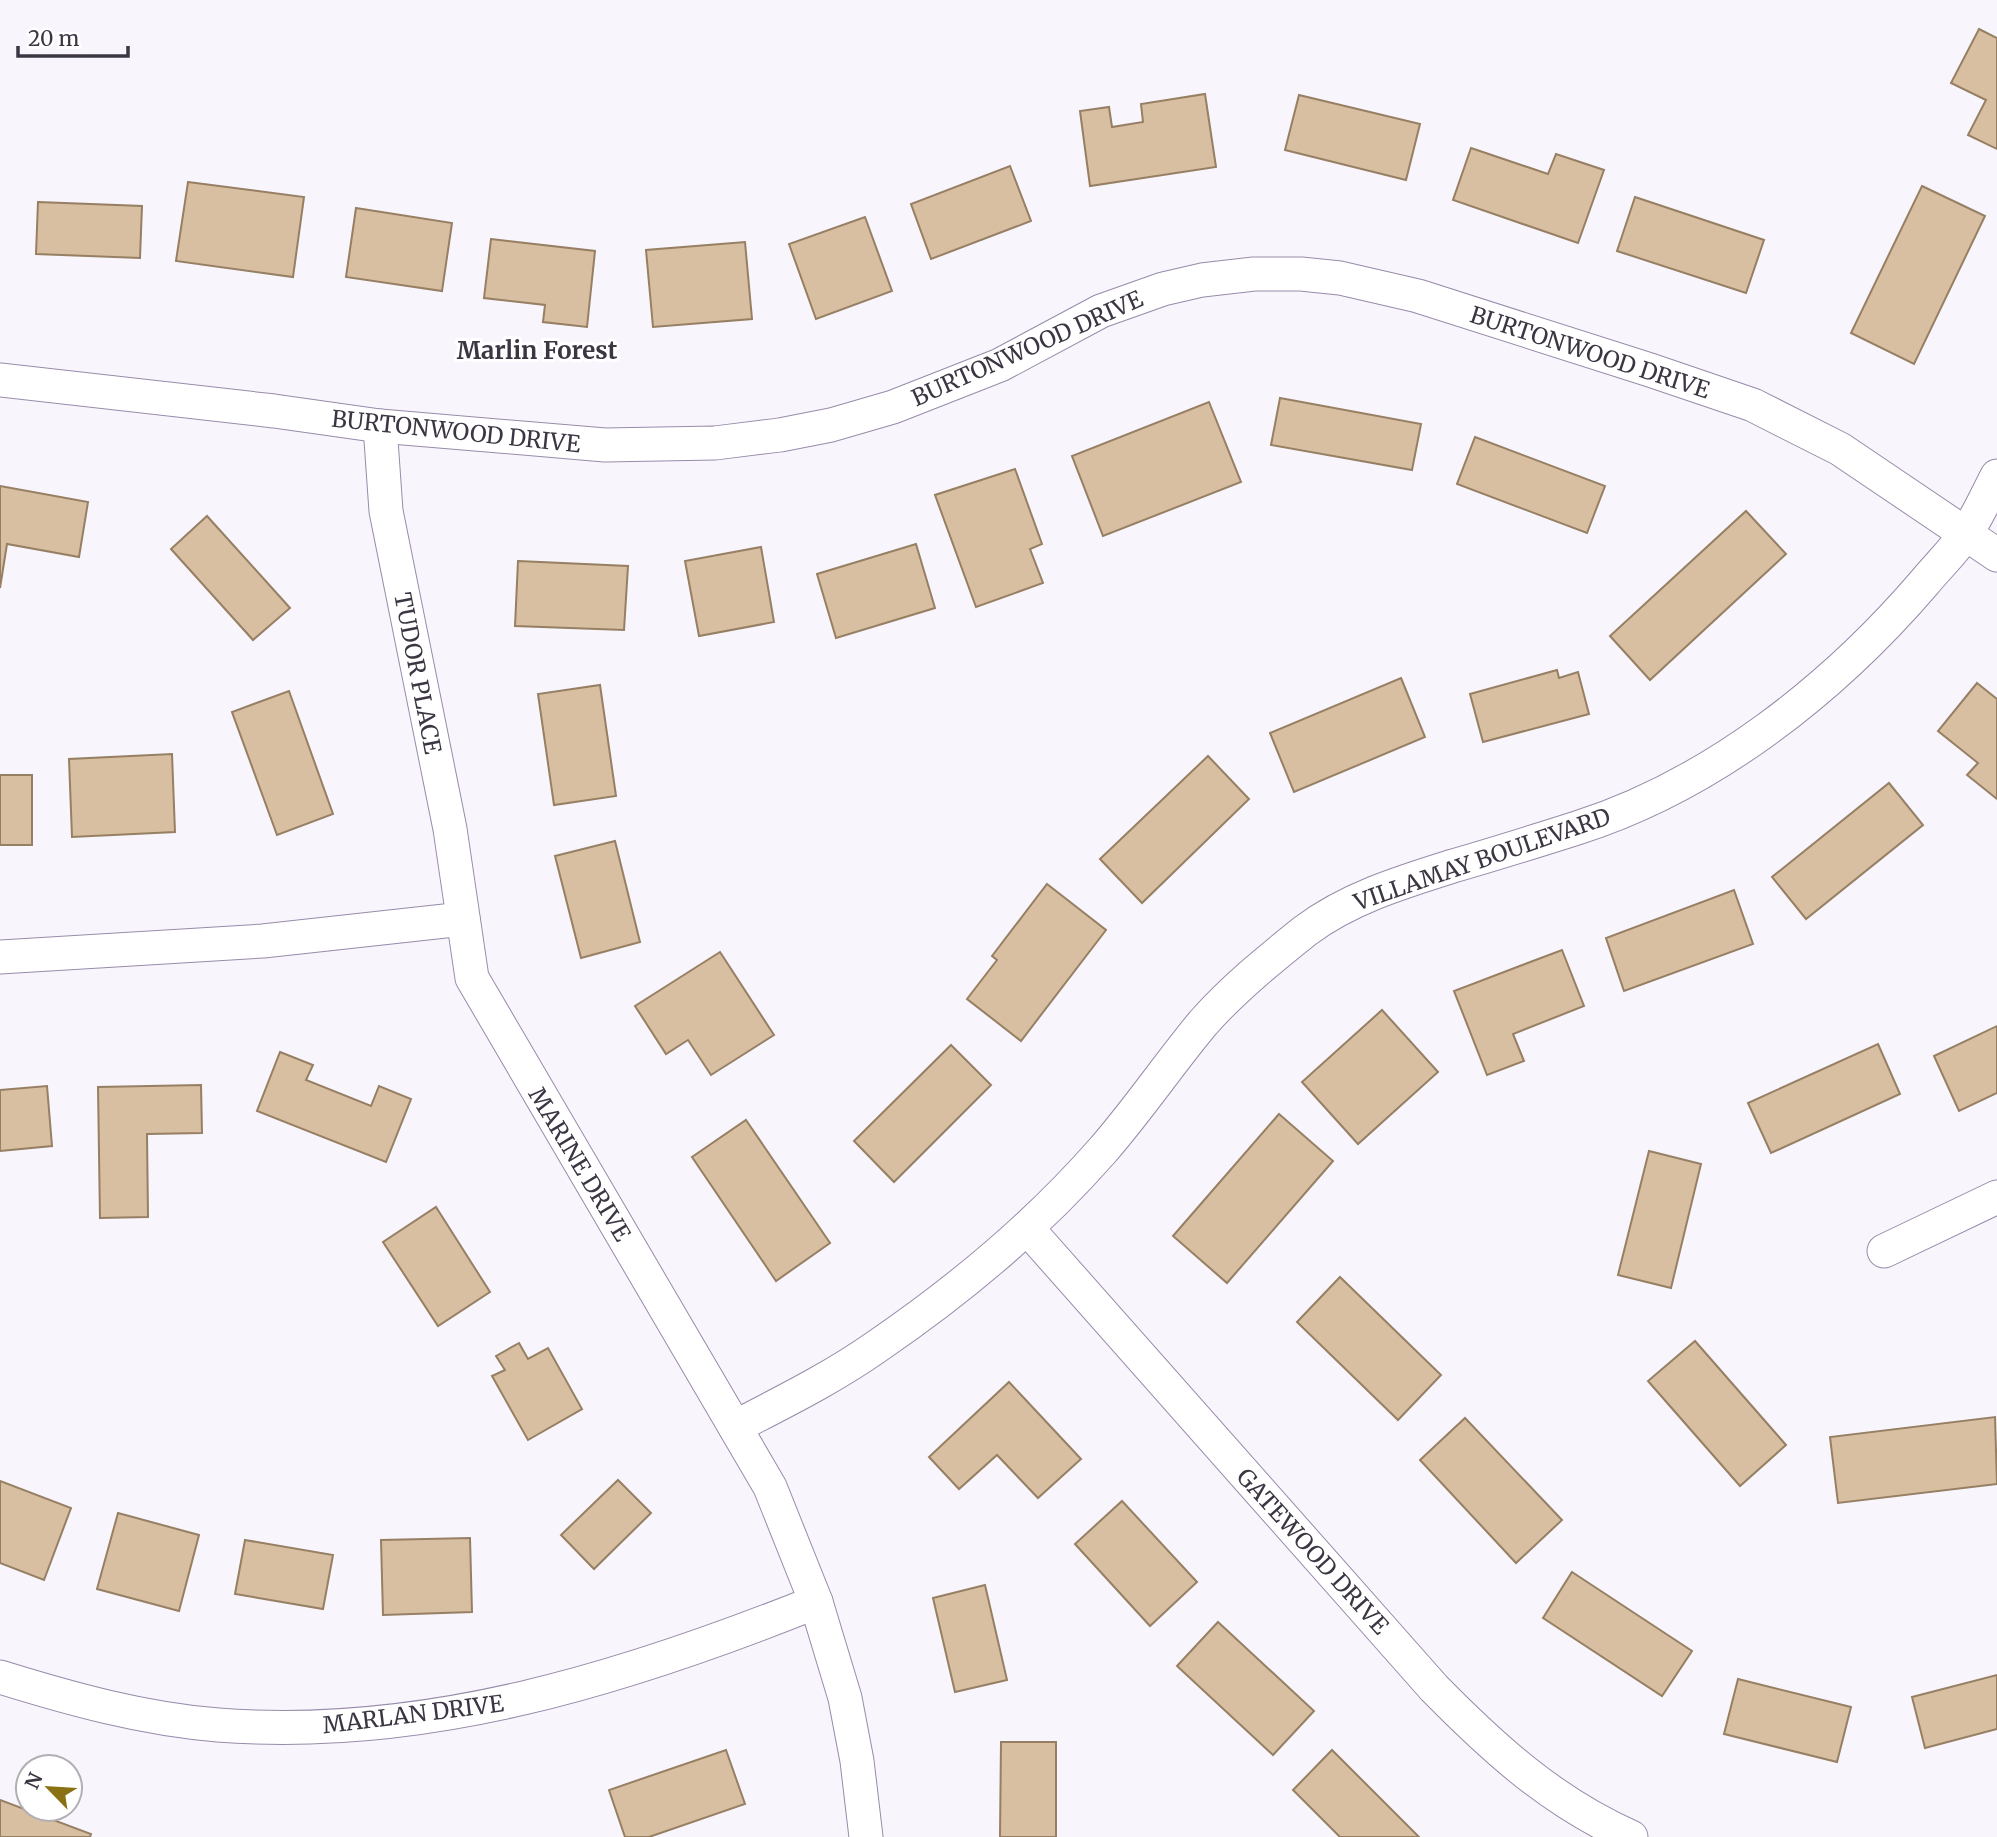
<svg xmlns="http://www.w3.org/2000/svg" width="1997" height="1837" font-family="Merriweather,serif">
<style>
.building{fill:#d8bfa2;stroke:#967f63;stroke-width:2}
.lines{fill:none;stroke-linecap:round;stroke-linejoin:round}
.street-casing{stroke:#988baa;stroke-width:35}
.street{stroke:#fff;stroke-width:33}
.labels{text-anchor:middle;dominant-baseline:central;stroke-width:6;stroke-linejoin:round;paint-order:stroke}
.street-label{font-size:23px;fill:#3c3643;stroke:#fff}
.neighbourhood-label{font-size:24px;font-weight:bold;fill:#3c3643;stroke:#fff}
</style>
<rect width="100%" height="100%" fill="#f8f5fc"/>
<g class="building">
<polygon points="1979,29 1997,38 1997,149 1968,135 1986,100 1951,83"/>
<polygon points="1205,94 1216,167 1090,186 1080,111 1109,107 1112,127 1143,122 1141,104"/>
<polygon points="1299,95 1420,124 1406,180 1285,150"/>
<polygon points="1471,148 1548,174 1556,154 1604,170 1578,243 1453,200"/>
<polygon points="1010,166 1031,221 931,259 911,204"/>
<polygon points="188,182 304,197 293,277 176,261"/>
<polygon points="1922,186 1985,216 1914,364 1851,333"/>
<polygon points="1635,197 1764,240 1746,293 1617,251"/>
<polygon points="38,202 142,206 140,258 36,254"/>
<polygon points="356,208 452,223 442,291 346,277"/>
<polygon points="865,217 892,291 816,319 789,244"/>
<polygon points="491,239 595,251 587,327 543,322 545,305 484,298"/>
<polygon points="745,242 752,319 653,327 646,250"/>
<polygon points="1280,398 1421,424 1412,470 1271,445"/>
<polygon points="1209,402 1241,482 1103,536 1072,456"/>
<polygon points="1475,437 1605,486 1587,533 1457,484"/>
<polygon points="1015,469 1042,544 1030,549 1043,583 976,607 935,495"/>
<polygon points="0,486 88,502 79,557 7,544 0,588"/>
<polygon points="1746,511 1786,554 1650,680 1610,636"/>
<polygon points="207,516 290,608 253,640 171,549"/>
<polygon points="916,544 935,608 836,638 817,574"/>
<polygon points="761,547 774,622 699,636 685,561"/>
<polygon points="518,561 628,566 624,630 515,626"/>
<polygon points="1557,670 1559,678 1578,672 1589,714 1483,742 1470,694"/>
<polygon points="1401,678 1425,737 1294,792 1270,733"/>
<polygon points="1977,683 1997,699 1997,799 1967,775 1978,763 1938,731"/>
<polygon points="600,685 616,796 554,805 538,694"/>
<polygon points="289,691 333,814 277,835 232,712"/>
<polygon points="172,754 175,832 72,837 69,759"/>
<polygon points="1208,756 1249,799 1142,903 1100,859"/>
<rect x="0" y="775" width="32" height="70"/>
<polygon points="1889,783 1923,825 1806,919 1772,877"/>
<polygon points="615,841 640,942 581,958 555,856"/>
<polygon points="1047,884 1106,930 1021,1041 967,999 997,960 992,956"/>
<polygon points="1734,890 1753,944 1624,991 1606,938"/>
<polygon points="1562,950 1584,1006 1513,1034 1524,1061 1487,1075 1454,991"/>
<polygon points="720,952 774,1035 711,1075 688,1040 666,1054 635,1006"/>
<polygon points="1382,1010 1438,1072 1358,1144 1302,1082"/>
<polygon points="1997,1026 1997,1093 1959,1111 1934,1056"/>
<polygon points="1878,1044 1900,1094 1771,1153 1748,1103"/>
<polygon points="951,1045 991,1085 894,1182 854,1141"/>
<polygon points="280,1052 313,1065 306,1080 371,1106 379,1086 411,1099 386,1162 257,1111"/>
<polygon points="201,1085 202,1133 147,1134 148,1217 100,1218 98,1087"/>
<polygon points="47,1086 52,1146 0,1151 0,1090"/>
<polygon points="1279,1114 1333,1161 1227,1283 1173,1236"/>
<polygon points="746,1120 830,1243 776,1281 692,1157"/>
<polygon points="1649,1151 1701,1164 1671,1288 1618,1275"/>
<polygon points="436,1207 490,1292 438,1326 383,1242"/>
<polygon points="1340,1277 1441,1375 1398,1420 1297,1322"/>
<polygon points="1695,1341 1786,1445 1740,1486 1648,1381"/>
<polygon points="519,1343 528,1359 548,1348 582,1409 528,1440 492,1376 505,1370 496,1356"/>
<polygon points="1009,1382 1081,1459 1038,1498 997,1455 959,1489 929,1457"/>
<polygon points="1995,1417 1997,1484 1838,1503 1830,1437"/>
<polygon points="1465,1418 1562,1520 1516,1563 1420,1460"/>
<polygon points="618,1480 651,1513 594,1569 561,1535"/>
<polygon points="0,1481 71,1508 44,1580 0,1563"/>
<polygon points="1122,1501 1197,1582 1150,1626 1075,1544"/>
<polygon points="118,1513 199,1535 179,1611 97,1589"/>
<polygon points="470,1538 472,1612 383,1615 381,1540"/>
<polygon points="245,1540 333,1555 323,1609 235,1594"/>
<polygon points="1572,1572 1692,1651 1662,1696 1543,1618"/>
<polygon points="985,1585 1007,1680 955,1692 933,1598"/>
<polygon points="1218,1622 1314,1711 1273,1755 1177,1666"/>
<polygon points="1997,1675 1997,1729 1925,1748 1912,1697"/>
<polygon points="1738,1679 1851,1707 1837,1762 1724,1734"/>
<polygon points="1001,1742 1056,1742 1056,1837 1000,1837"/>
<polygon points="726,1750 745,1804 649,1837 625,1837 609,1790"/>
<polygon points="1332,1750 1419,1837 1340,1837 1293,1790"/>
<polygon points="0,1800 91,1834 90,1837 0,1837"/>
</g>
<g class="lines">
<defs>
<g id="street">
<polyline points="0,380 274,411 380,426 605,445 715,443 780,435 831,425 893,407 1000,365 1101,311 1163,289 1202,280 1254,274 1301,274 1340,278 1418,296 1650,370 1753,405 1840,449 1997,555"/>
<polyline points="380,426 386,511 450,829 472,978 770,1487 816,1602 845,1698 857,1761 866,1837"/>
<polyline points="0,957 263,941 463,919"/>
<path d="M1027,1228L1434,1688C1494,1749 1552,1802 1631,1837"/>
<polyline points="1884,1251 1997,1197"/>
<path d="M735,1427C783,1402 832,1378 876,1347C958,1291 1037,1225 1102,1151C1138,1110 1168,1065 1203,1023C1233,989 1270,959 1305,931C1349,898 1402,882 1453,866C1495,854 1536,841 1577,828C1712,785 1833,689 1924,583C1938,566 1954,551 1966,533C1978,516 1987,495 1997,476"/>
<path d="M0,1677C71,1699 143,1719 218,1725C425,1741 626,1678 816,1602"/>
</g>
</defs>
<use href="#street" class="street-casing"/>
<use href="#street" class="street"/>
</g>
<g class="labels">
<g class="street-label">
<text transform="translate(1027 348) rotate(-24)">BURTONWOOD DRIVE</text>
<text transform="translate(1590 352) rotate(18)">BURTONWOOD DRIVE</text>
<text transform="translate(456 431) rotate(6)">BURTONWOOD DRIVE</text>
<text transform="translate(418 673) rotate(79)">TUDOR PLACE</text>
<text transform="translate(1482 859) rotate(-19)">VILLAMAY BOULEVARD</text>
<text transform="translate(580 1164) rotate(59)">MARINE DRIVE</text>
<text transform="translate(1313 1551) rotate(48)">GATEWOOD DRIVE</text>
<text transform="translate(413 1714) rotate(-7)">MARLAN DRIVE</text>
</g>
<g class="neighbourhood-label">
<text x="537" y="350">Marlin Forest</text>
</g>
</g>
<g transform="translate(49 1788) rotate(295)"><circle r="33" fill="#ffffff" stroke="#b1afb4" stroke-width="2"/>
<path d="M0-5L12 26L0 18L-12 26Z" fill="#8a7113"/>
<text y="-10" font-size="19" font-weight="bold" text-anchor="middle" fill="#3c3643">N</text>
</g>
<path d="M18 46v10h110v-10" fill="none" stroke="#3c3643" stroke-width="3.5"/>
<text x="28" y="46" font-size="21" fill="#3c3643" stroke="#ffffff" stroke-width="5" paint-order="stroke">20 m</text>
</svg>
